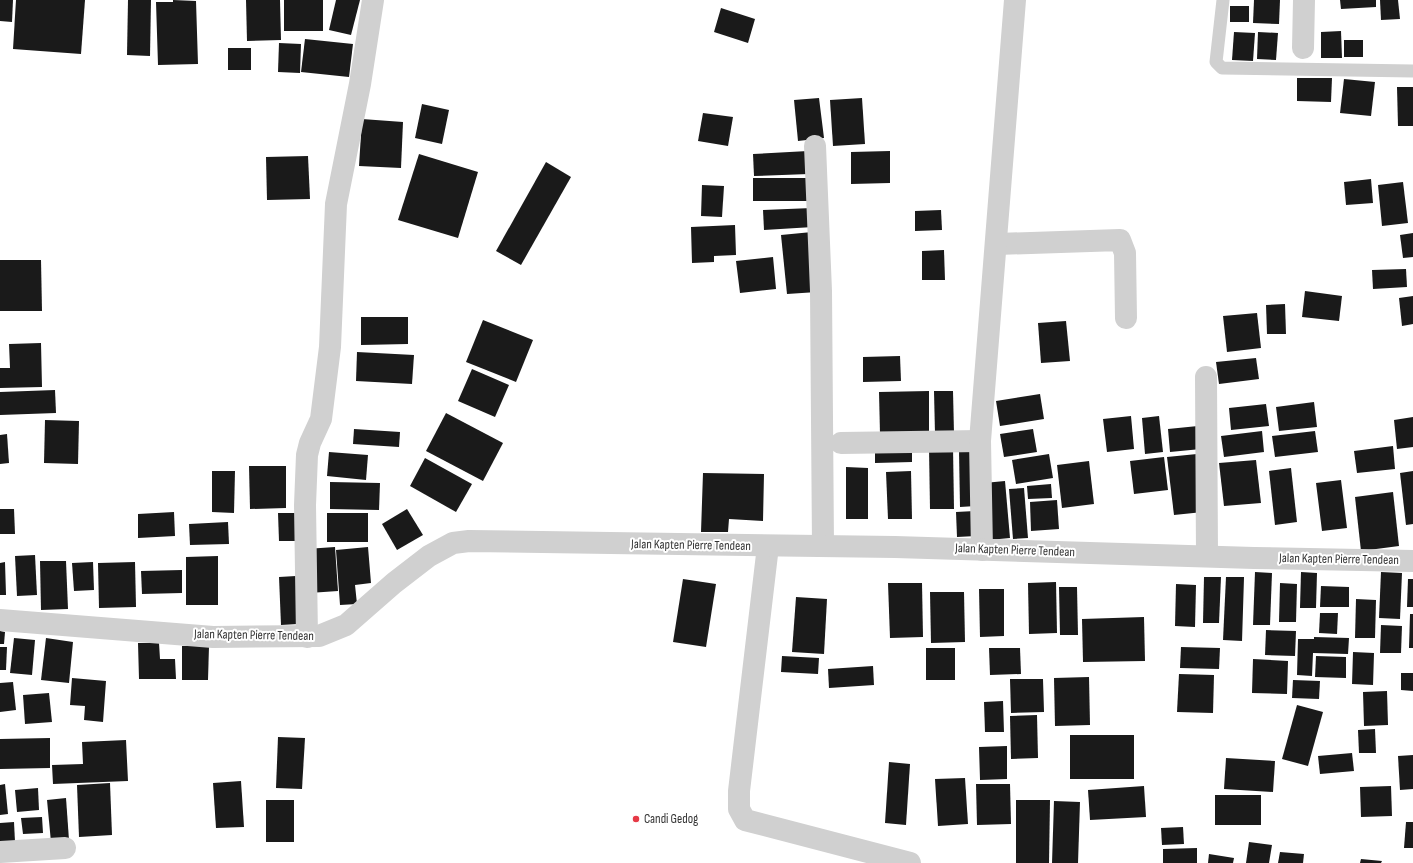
<svg xmlns="http://www.w3.org/2000/svg" width="1413" height="863" font-family="'Sofia Sans Condensed',sans-serif">
<style>
.building{fill:#1a1a1a}
.lines{fill:none;stroke-linecap:round;stroke-linejoin:round}
.lane{stroke:#d0d0d0;stroke-width:13}
.street{stroke:#d0d0d0;stroke-width:22}
.poi-dot{fill:#e63946;stroke:#fff;stroke-width:1.5}
.labels{text-anchor:middle;dominant-baseline:central;stroke-width:4;stroke-linejoin:round;paint-order:stroke}
.street-label{font-size:13px;fill:#333;stroke:#fff}
.poi-label{font-size:13px;fill:#333;stroke:#fff;text-anchor:start}
</style>
<rect width="100%" height="100%" fill="#fff"/>
<g class="building">
<polygon points="0,0 13,0 12,22 0,21"/>
<polygon points="16,0 85,0 81,54 13,49"/>
<polygon points="128,0 151,0 150,56 127,55"/>
<polygon points="173,0 196,1 198,64 158,65 156,2 173,2"/>
<polygon points="246,0 280,0 281,40 247,41"/>
<rect x="284" y="0" width="39" height="31"/>
<polygon points="336,0 360,0 351,35 329,30"/>
<polygon points="1254,0 1280,0 1279,24 1253,23"/>
<polygon points="1340,0 1376,0 1376,7 1341,9"/>
<polygon points="1380,0 1398,0 1400,19 1381,20"/>
<rect x="1230" y="6" width="19" height="16"/>
<polygon points="721,8 755,19 748,43 714,32"/>
<polygon points="1341,31 1342,58 1321,58 1321,32"/>
<polygon points="1234,32 1255,33 1253,61 1232,60"/>
<polygon points="1258,32 1278,33 1276,60 1257,59"/>
<polygon points="305,39 353,44 349,77 301,72"/>
<rect x="1344" y="40" width="19" height="17"/>
<polygon points="279,43 301,44 300,73 278,72"/>
<rect x="228" y="48" width="23" height="22"/>
<polygon points="1297,78 1332,78 1331,102 1297,101"/>
<polygon points="1344,79 1375,82 1371,116 1340,113"/>
<polygon points="1397,87 1413,87 1413,126 1398,126"/>
<polygon points="819,98 824,138 798,141 794,100"/>
<polygon points="862,98 865,144 833,146 830,100"/>
<polygon points="422,104 449,110 442,144 415,138"/>
<polygon points="703,113 733,117 728,146 698,141"/>
<polygon points="362,119 403,122 401,168 359,166"/>
<polygon points="808,151 809,174 754,176 753,154"/>
<polygon points="890,151 890,183 851,184 851,152"/>
<polygon points="419,154 478,172 458,238 398,220"/>
<polygon points="308,156 310,199 267,200 266,157"/>
<polygon points="546,162 571,177 521,265 496,251"/>
<rect x="753" y="178" width="60" height="23"/>
<polygon points="1371,179 1373,203 1346,205 1344,182"/>
<polygon points="1403,182 1408,223 1382,226 1378,185"/>
<polygon points="702,185 724,186 722,217 701,216"/>
<polygon points="812,208 813,227 764,230 763,210"/>
<polygon points="941,210 942,230 915,231 915,211"/>
<polygon points="735,225 736,255 714,256 714,262 692,263 691,227"/>
<polygon points="812,232 817,292 787,294 781,235"/>
<polygon points="1413,233 1413,257 1403,258 1400,235"/>
<polygon points="944,250 945,280 922,280 922,251"/>
<polygon points="773,257 776,289 740,293 736,261"/>
<polygon points="0,260 41,260 42,311 0,311"/>
<polygon points="1406,269 1407,287 1373,289 1372,270"/>
<polygon points="1305,291 1342,296 1339,321 1302,317"/>
<polygon points="1413,296 1413,324 1402,326 1399,298"/>
<polygon points="1285,304 1286,334 1267,334 1266,305"/>
<polygon points="1257,313 1261,348 1227,352 1223,316"/>
<polygon points="361,317 408,317 408,344 361,345"/>
<polygon points="483,320 533,340 516,382 466,362"/>
<polygon points="1066,321 1070,361 1041,363 1038,323"/>
<polygon points="41,343 42,387 0,388 0,368 10,368 9,344"/>
<polygon points="357,352 414,355 412,384 356,381"/>
<polygon points="900,356 901,381 863,382 863,357"/>
<polygon points="1256,358 1259,379 1219,384 1216,362"/>
<polygon points="472,369 509,385 495,417 458,401"/>
<polygon points="55,390 56,413 0,415 0,392"/>
<polygon points="929,391 929,432 880,434 879,392"/>
<polygon points="934,391 953,391 954,434 935,434"/>
<polygon points="1040,394 1044,419 1000,426 996,401"/>
<polygon points="1314,402 1317,427 1279,431 1276,407"/>
<polygon points="1266,404 1269,426 1231,430 1229,408"/>
<polygon points="446,413 503,443 483,481 426,451"/>
<polygon points="1131,416 1134,449 1107,452 1103,419"/>
<polygon points="1159,416 1163,452 1145,454 1142,418"/>
<polygon points="1413,417 1413,447 1397,449 1394,420"/>
<polygon points="45,420 79,421 78,464 44,463"/>
<polygon points="1198,426 1201,449 1170,452 1168,429"/>
<polygon points="354,429 400,432 399,447 353,444"/>
<polygon points="1033,429 1037,452 1004,457 1000,434"/>
<polygon points="1262,431 1264,452 1224,457 1221,436"/>
<polygon points="1315,431 1318,452 1275,457 1272,436"/>
<polygon points="7,434 9,463 0,464 0,435"/>
<polygon points="1393,446 1395,469 1357,473 1354,451"/>
<polygon points="912,447 912,462 875,463 875,448"/>
<polygon points="953,447 954,509 930,509 929,448"/>
<polygon points="959,451 975,451 976,506 960,507"/>
<polygon points="329,452 368,455 366,480 327,476"/>
<polygon points="1049,454 1053,478 1016,484 1012,460"/>
<polygon points="1197,454 1203,512 1174,515 1167,457"/>
<polygon points="1164,457 1168,490 1134,494 1130,461"/>
<polygon points="425,458 472,484 456,512 410,486"/>
<polygon points="1256,460 1261,503 1224,506 1219,463"/>
<polygon points="1089,461 1094,504 1062,508 1057,465"/>
<polygon points="249,466 286,466 286,508 250,509"/>
<polygon points="846,467 868,468 868,519 846,519"/>
<polygon points="1291,468 1297,522 1275,525 1269,471"/>
<polygon points="212,471 235,471 234,513 212,512"/>
<polygon points="911,471 912,519 888,519 886,472"/>
<polygon points="1413,471 1413,524 1406,525 1400,473"/>
<polygon points="703,473 764,474 763,521 729,519 728,532 701,532"/>
<polygon points="1341,480 1347,528 1322,531 1316,483"/>
<polygon points="1005,481 1010,538 989,540 984,483"/>
<polygon points="330,482 380,483 379,510 330,509"/>
<polygon points="1051,484 1052,498 1028,499 1027,486"/>
<polygon points="1024,488 1028,538 1013,539 1009,489"/>
<polygon points="1393,492 1399,546 1361,551 1355,497"/>
<polygon points="1057,500 1059,529 1031,531 1030,502"/>
<polygon points="0,509 14,509 15,534 0,534"/>
<polygon points="407,509 423,535 397,550 382,524"/>
<polygon points="975,511 976,536 957,537 956,512"/>
<polygon points="174,512 175,536 138,538 138,514"/>
<polygon points="278,513 296,513 296,541 279,541"/>
<rect x="327" y="513" width="41" height="29"/>
<polygon points="228,522 229,544 190,545 189,524"/>
<polygon points="335,547 338,591 309,593 306,549"/>
<polygon points="368,547 371,583 355,585 357,604 340,605 336,550"/>
<polygon points="35,555 37,595 17,596 15,556"/>
<polygon points="218,556 218,605 186,605 186,557"/>
<polygon points="40,561 66,561 68,609 41,610"/>
<polygon points="5,562 6,595 0,595 0,563"/>
<polygon points="93,562 94,590 74,591 72,563"/>
<polygon points="135,562 136,607 99,608 98,563"/>
<polygon points="182,570 182,593 142,594 141,571"/>
<polygon points="1255,572 1272,573 1270,625 1253,625"/>
<polygon points="1301,572 1317,573 1316,608 1300,608"/>
<polygon points="1381,572 1402,573 1400,619 1379,618"/>
<polygon points="296,576 298,624 281,625 279,577"/>
<polygon points="1204,577 1221,577 1219,623 1203,623"/>
<polygon points="1226,577 1244,577 1242,641 1223,640"/>
<polygon points="683,579 716,584 706,647 673,642"/>
<polygon points="1408,579 1413,579 1413,607 1407,607"/>
<polygon points="1056,582 1057,633 1029,634 1028,583"/>
<polygon points="888,583 922,583 923,637 890,638"/>
<polygon points="1280,583 1297,584 1296,622 1279,622"/>
<polygon points="1176,584 1196,585 1195,627 1175,626"/>
<polygon points="1321,586 1349,587 1349,607 1320,607"/>
<polygon points="1059,587 1077,587 1078,635 1060,635"/>
<polygon points="979,589 1004,589 1004,636 980,637"/>
<polygon points="930,592 964,592 965,642 931,643"/>
<polygon points="796,597 827,599 824,654 792,652"/>
<polygon points="1356,599 1376,600 1375,638 1355,638"/>
<polygon points="1320,613 1338,613 1337,634 1319,633"/>
<polygon points="1410,614 1413,614 1413,648 1409,648"/>
<polygon points="1144,617 1145,661 1083,662 1082,619"/>
<polygon points="1381,625 1402,626 1401,653 1380,653"/>
<polygon points="1266,630 1296,631 1295,656 1265,655"/>
<polygon points="0,631 5,632 4,644 0,644"/>
<polygon points="1314,637 1349,638 1348,654 1313,653 1312,676 1297,675 1298,639 1314,639"/>
<polygon points="14,638 35,640 32,675 10,673"/>
<polygon points="46,638 73,642 69,683 41,680"/>
<polygon points="138,643 159,643 160,659 175,659 176,679 139,679"/>
<polygon points="182,646 209,646 208,680 182,680"/>
<polygon points="0,647 7,647 6,670 0,670"/>
<polygon points="1181,647 1220,648 1219,669 1180,668"/>
<rect x="926" y="648" width="29" height="32"/>
<polygon points="989,648 1020,648 1021,674 990,675"/>
<polygon points="1353,652 1374,653 1373,685 1352,684"/>
<polygon points="782,656 819,658 818,674 781,672"/>
<polygon points="1316,656 1346,657 1346,678 1315,677"/>
<polygon points="1253,659 1288,661 1287,694 1252,693"/>
<polygon points="873,666 874,685 829,688 828,669"/>
<polygon points="1401,673 1413,673 1413,691 1401,690"/>
<polygon points="1179,674 1214,675 1213,713 1177,712"/>
<polygon points="1089,677 1090,725 1055,726 1054,678"/>
<polygon points="72,678 106,681 103,722 84,720 85,706 70,705"/>
<polygon points="1010,679 1043,679 1044,712 1011,713"/>
<polygon points="1293,680 1320,681 1319,699 1292,698"/>
<polygon points="13,682 16,710 0,712 0,683"/>
<polygon points="1387,691 1388,725 1364,726 1363,692"/>
<polygon points="49,693 52,722 25,724 23,695"/>
<polygon points="1003,701 1004,732 985,732 984,702"/>
<polygon points="1297,705 1323,712 1308,766 1282,759"/>
<polygon points="1037,715 1038,758 1011,759 1010,716"/>
<polygon points="1375,729 1376,753 1359,753 1358,730"/>
<rect x="1070" y="735" width="64" height="44"/>
<polygon points="278,737 305,738 302,789 276,788"/>
<polygon points="50,738 50,768 0,769 0,739"/>
<polygon points="126,740 128,781 53,784 52,765 83,764 82,742"/>
<polygon points="1007,746 1007,779 980,780 979,747"/>
<polygon points="1352,753 1354,771 1320,774 1318,756"/>
<polygon points="1413,755 1413,789 1400,790 1398,756"/>
<polygon points="1226,758 1275,761 1273,792 1224,789"/>
<polygon points="889,762 910,764 906,825 885,823"/>
<polygon points="965,778 968,824 938,826 935,779"/>
<polygon points="241,781 244,827 216,828 213,783"/>
<polygon points="110,783 112,835 79,837 77,785"/>
<polygon points="5,784 8,814 0,815 0,785"/>
<polygon points="976,784 1010,784 1011,824 977,825"/>
<polygon points="1144,786 1146,817 1090,820 1088,790"/>
<polygon points="1391,786 1392,816 1361,817 1360,787"/>
<polygon points="38,788 39,810 17,812 15,790"/>
<rect x="1215" y="795" width="46" height="30"/>
<polygon points="66,798 69,840 51,842 47,800"/>
<rect x="266" y="800" width="28" height="42"/>
<polygon points="1016,800 1050,800 1049,863 1016,863"/>
<polygon points="1054,801 1080,802 1078,863 1052,863"/>
<polygon points="42,817 43,833 23,834 21,818"/>
<polygon points="14,822 15,842 0,843 0,823"/>
<polygon points="1406,822 1413,822 1413,848 1404,848"/>
<polygon points="1183,827 1184,844 1162,845 1161,828"/>
<polygon points="1249,842 1272,845 1269,863 1246,863"/>
<polygon points="1197,848 1197,863 1163,863 1163,849"/>
<polygon points="1280,852 1304,854 1303,863 1278,863"/>
<polygon points="1209,854 1234,858 1233,863 1208,863"/>
<polygon points="1361,859 1382,861 1381,863 1360,863"/>
</g>
<g class="lines">
<polyline class="lane" points="1223,0 1216,62 1222,68 1413,71"/>
<g class="street">
<polyline points="1303,48 1304,0"/>
<polyline points="815,146 821,291 823,546"/>
<polyline points="997,244 1120,240 1125,253 1126,318"/>
<polyline points="1206,377 1207,556"/>
<polyline points="841,443 980,441"/>
<polyline points="768,546 739,791 739,809 745,820 910,863"/>
<polyline points="982,550 980,441 1015,0"/>
<polyline points="0,620 213,637 319,636 346,625 394,583 429,556 453,543 469,541 895,547 1254,558 1413,561"/>
<polyline points="307,637 305,505 307,455 310,443 321,419 330,347 336,204 360,84 373,0"/>
<polyline points="0,852 65,848"/>
</g>
</g>
<circle class="poi-dot" cx="636" cy="819" r="4"/>
<g class="labels">
<g class="street-label">
<text transform="translate(691 545) rotate(1)">Jalan Kapten Pierre Tendean</text>
<text transform="translate(1015 550) rotate(2)">Jalan Kapten Pierre Tendean</text>
<text transform="translate(1339 559) rotate(1)">Jalan Kapten Pierre Tendean</text>
<text transform="translate(254 635) rotate(1)">Jalan Kapten Pierre Tendean</text>
</g>
<g class="poi-label">
<text x="644" y="819">Candi Gedog</text>
</g>
</g>
</svg>
